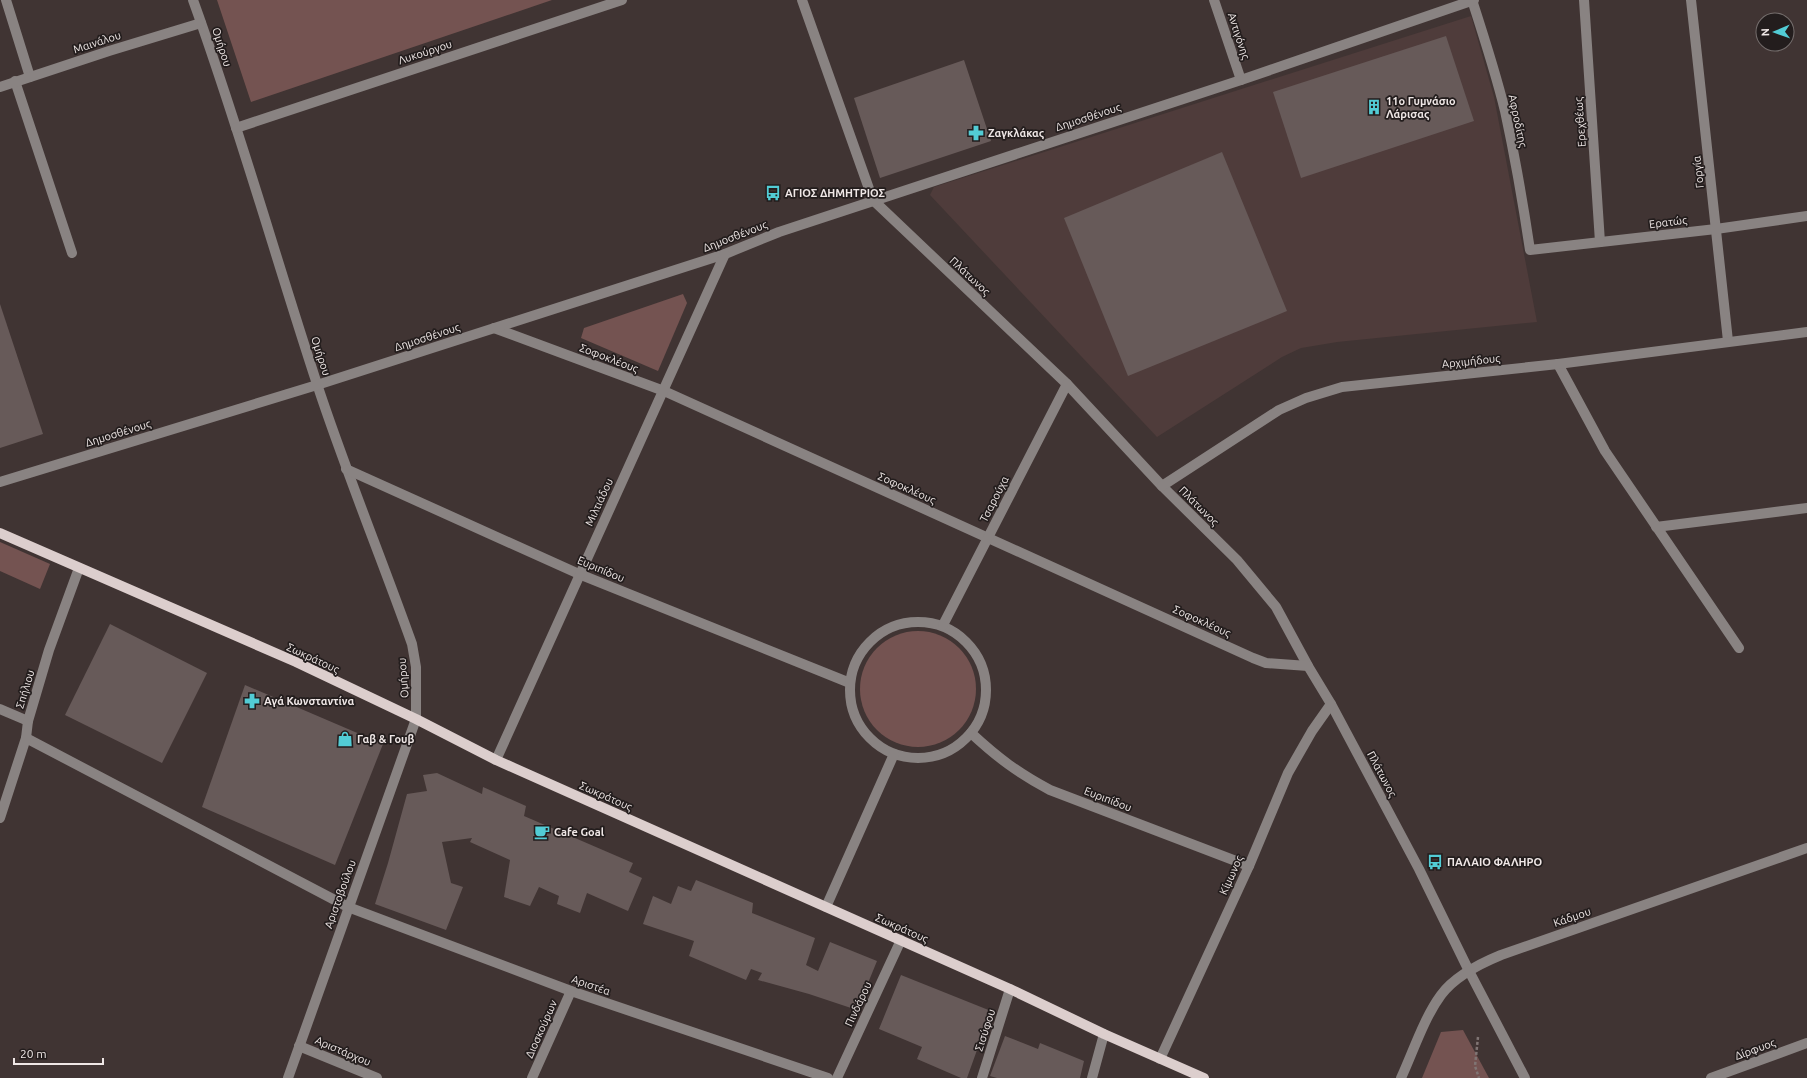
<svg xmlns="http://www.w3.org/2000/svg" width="1807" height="1078" font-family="Ubuntu,sans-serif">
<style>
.built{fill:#4f3c3b}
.green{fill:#745351}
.building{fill:#675a59}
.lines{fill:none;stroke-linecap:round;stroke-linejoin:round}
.path{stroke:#807574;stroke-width:2.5;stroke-dasharray:3 2;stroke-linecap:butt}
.minor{stroke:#898382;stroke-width:10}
.major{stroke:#dccecd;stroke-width:10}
.labels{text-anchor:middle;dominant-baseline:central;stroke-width:3.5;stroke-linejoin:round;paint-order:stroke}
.street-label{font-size:11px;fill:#efe7e6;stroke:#231d1d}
.poi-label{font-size:11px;font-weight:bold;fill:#efe7e6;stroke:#231d1d;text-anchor:start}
</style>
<rect width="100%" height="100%" fill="#403433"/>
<polygon class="built" points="1471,16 1494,97 1537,322 1337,342 1301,348 1282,357 1157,437 930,195 934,187"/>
<g class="green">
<polygon points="217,0 552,0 251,102"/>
<polygon points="683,294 687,303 658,371 581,338 584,328"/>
<polygon points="0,542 50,564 40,589 0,571"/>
<circle cx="918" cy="689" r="58"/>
<polygon points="1463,1030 1489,1078 1422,1078 1441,1032"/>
</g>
<g class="building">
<polygon points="1446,36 1474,121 1301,178 1273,92"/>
<polygon points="964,60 991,141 880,178 854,98"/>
<polygon points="1222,152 1287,311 1128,376 1064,218"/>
<polygon points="0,304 43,434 0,448"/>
<polygon points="110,624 207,673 162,763 65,715"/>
<polygon points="245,685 383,744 335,865 202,807"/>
<polygon points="437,773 482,794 483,787 526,806 524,816 633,863 629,872 642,878 628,911 587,893 580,913 557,904 559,896 539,887 530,906 504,897 510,860 470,842 472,838 442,842 451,883 463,887 446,930 375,904 388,863 407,794 427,791 423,775"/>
<polygon points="696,880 753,903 752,913 815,938 806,965 818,971 830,942 877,961 857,1010 809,994 758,980 762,973 751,969 746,980 689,956 694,941 643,924 653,896 671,904 678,886 691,891"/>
<polygon points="901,975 991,1011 967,1078 961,1078 917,1059 922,1047 879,1029"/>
<polygon points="1005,1036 1038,1049 1040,1043 1084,1061 1080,1078 997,1078 990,1076"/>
</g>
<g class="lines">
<polyline class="path" points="1478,1037 1475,1066 1479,1078"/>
<g class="minor">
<polyline points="6,0 30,77"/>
<path d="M193,0C239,127 275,256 317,384C346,472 381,557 412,644L416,667V719L288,1078"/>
<polyline points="802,0 873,200 1067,384 1162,486 1237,560 1276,607 1308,666 1331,704 1419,869 1469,971 1525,1078"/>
<polyline points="1214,0 1241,80"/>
<path d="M1472,0C1484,37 1496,74 1505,111C1515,157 1523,203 1530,250L1716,229L1807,216"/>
<polyline points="1584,0 1600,242"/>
<polyline points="1691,0 1728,341"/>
<polyline points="15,81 72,253"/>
<polyline points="0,87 109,51 201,23"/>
<polyline points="236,128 622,0"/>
<polyline points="494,328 664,391 1253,658 1266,663 1308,666"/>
<polyline points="1558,364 1605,451 1739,648"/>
<polyline points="346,469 579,574 850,683"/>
<polyline points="0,482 317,385 725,254 779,232 1241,80 1474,0"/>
<polyline points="1162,486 1279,410 1306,398 1342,387 1558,364 1807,332"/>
<polyline points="1656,527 1807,508"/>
<circle cx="918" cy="690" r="68"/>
<polyline points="943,625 1067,384"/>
<polyline points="0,709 28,721"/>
<path d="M971,733C998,758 1018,773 1050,790L1249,866"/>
<polyline points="26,738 348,907 571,991 828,1078"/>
<polyline points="496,760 725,254"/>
<polyline points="0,818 26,738 28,721 49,650 79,568"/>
<polyline points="826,907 894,754"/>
<polyline points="299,1046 377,1078"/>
<polyline points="1160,1059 1249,866 1288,773 1312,731 1331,704"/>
<polyline points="532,1078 571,991"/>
<polyline points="837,1078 901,940"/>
<polyline points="982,1078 1010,989"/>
<polyline points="1092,1078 1104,1034"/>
<path d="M1401,1078C1413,1052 1424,1018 1441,995C1455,976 1479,964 1501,955L1807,848"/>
<polyline points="1711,1078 1807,1043"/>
</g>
<polyline class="major" points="0,533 296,662 416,719 496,760 1010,989 1104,1034 1204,1078"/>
</g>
<defs>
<symbol id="building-bare" viewBox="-9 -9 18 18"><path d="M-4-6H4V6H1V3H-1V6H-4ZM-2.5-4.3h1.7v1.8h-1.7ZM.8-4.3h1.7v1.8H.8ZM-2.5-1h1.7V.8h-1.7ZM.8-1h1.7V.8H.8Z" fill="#52ccd5" stroke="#231d1d" stroke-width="2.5" paint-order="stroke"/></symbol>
<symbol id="pharmacy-bare" viewBox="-9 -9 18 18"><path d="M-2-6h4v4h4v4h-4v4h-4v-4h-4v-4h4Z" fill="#52ccd5" stroke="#231d1d" stroke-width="2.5" paint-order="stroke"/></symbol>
<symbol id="bus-bare" viewBox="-9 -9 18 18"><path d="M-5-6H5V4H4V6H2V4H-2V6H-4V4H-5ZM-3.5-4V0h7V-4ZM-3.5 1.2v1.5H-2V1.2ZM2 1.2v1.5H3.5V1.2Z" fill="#52ccd5" stroke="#231d1d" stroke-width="2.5" paint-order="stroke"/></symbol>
<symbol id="shop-bare" viewBox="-9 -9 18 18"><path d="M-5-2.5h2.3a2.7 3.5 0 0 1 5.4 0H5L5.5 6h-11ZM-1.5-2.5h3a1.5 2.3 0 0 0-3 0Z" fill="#52ccd5" stroke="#231d1d" stroke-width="2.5" paint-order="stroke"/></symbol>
<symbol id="cafe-bare" viewBox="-9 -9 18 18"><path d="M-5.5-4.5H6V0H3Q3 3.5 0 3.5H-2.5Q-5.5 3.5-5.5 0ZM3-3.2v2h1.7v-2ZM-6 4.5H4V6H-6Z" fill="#52ccd5" stroke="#231d1d" stroke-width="2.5" paint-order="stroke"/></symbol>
</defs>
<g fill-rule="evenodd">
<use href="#building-bare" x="1363" y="96" width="22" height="22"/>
<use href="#pharmacy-bare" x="965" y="122" width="22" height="22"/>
<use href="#bus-bare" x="762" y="182" width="22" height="22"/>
<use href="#pharmacy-bare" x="241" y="690" width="22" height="22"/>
<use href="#shop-bare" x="334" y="728" width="22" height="22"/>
<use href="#cafe-bare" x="531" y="821" width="22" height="22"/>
<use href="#bus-bare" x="1424" y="851" width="22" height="22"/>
</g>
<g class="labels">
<g class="street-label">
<text transform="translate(1239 36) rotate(72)">Αντιγόνης</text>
<text transform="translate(97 42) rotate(-18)">Μαινάλου</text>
<text transform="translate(222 47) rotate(72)">Ομήρου</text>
<text transform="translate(425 52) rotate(-18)">Λυκούργου</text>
<text transform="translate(1088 117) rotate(-18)">Δημοσθένους</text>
<text transform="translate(1518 121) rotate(78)">Αφροδίτης</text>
<text transform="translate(1580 122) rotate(-94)">Ερεχθέως</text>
<text transform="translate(1698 172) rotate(-96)">Γοργία</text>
<text transform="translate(1668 222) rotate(-7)">Ερατώς</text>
<text transform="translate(735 236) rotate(-21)">Δημοσθένους</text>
<text transform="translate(970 276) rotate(43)">Πλάτωνος</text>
<text transform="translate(427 337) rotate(-18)">Δημοσθένους</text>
<text transform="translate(321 356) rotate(72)">Ομήρου</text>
<text transform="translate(609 358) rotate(21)">Σοφοκλέους</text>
<text transform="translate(1471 361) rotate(-6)">Αρχιμήδους</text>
<text transform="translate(118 433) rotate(-17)">Δημοσθένους</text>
<text transform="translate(907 488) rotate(24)">Σοφοκλέους</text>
<text transform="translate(994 499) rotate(-63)">Τσαρούχα</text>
<text transform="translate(599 502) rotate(-65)">Μιλτιάδου</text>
<text transform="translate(1199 506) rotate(45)">Πλάτωνος</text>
<text transform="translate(601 569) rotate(23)">Ευριπίδου</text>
<text transform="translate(1202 621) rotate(24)">Σοφοκλέους</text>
<text transform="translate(313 658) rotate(25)">Σωκράτους</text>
<text transform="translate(403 678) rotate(-94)">Ομήρου</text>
<text transform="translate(25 689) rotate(-73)">Σπήλιου</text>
<text transform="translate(1382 774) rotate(62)">Πλάτωνος</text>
<text transform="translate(606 796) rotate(24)">Σωκράτους</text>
<text transform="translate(1108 799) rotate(21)">Ευριπίδου</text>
<text transform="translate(1231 875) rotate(-66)">Κίμωνος</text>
<text transform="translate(340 894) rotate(-70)">Αριστοβούλου</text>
<text transform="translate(1572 917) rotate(-19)">Κάδμου</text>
<text transform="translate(902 928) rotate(24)">Σωκράτους</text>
<text transform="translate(591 985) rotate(19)">Αριστέα</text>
<text transform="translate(858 1004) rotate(-65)">Πινδάρου</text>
<text transform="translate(541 1029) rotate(-66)">Διοσκούρων</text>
<text transform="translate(985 1030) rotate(-72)">Σισύφου</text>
<text transform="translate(1755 1049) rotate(-20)">Δίρφυος</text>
<text transform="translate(343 1051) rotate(23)">Αριστάρχου</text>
</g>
<g class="poi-label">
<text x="1386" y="101">11ο Γυμνάσιο<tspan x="1386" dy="13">Λάρισας</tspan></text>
<text x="988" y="133">Ζαγκλάκας</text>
<text x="785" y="193">ΑΓΙΟΣ ΔΗΜΗΤΡΙΟΣ</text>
<text x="264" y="701">Αγά Κωνσταντίνα</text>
<text x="357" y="739">Γαβ &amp; Γουβ</text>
<text x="554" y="832">Cafe Goal</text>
<text x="1447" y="862">ΠΑΛΑΙΟ ΦΑΛΗΡΟ</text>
</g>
</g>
<g transform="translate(1775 32) rotate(268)"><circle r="19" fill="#231d1d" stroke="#756e6d"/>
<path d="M0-3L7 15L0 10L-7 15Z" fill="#52ccd5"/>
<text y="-6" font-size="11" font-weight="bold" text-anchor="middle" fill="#efe7e6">N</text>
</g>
<path d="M14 1058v6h89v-6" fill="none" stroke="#efe7e6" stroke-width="2"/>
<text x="20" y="1058" font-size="12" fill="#efe7e6" stroke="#231d1d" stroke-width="3" paint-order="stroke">20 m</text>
</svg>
